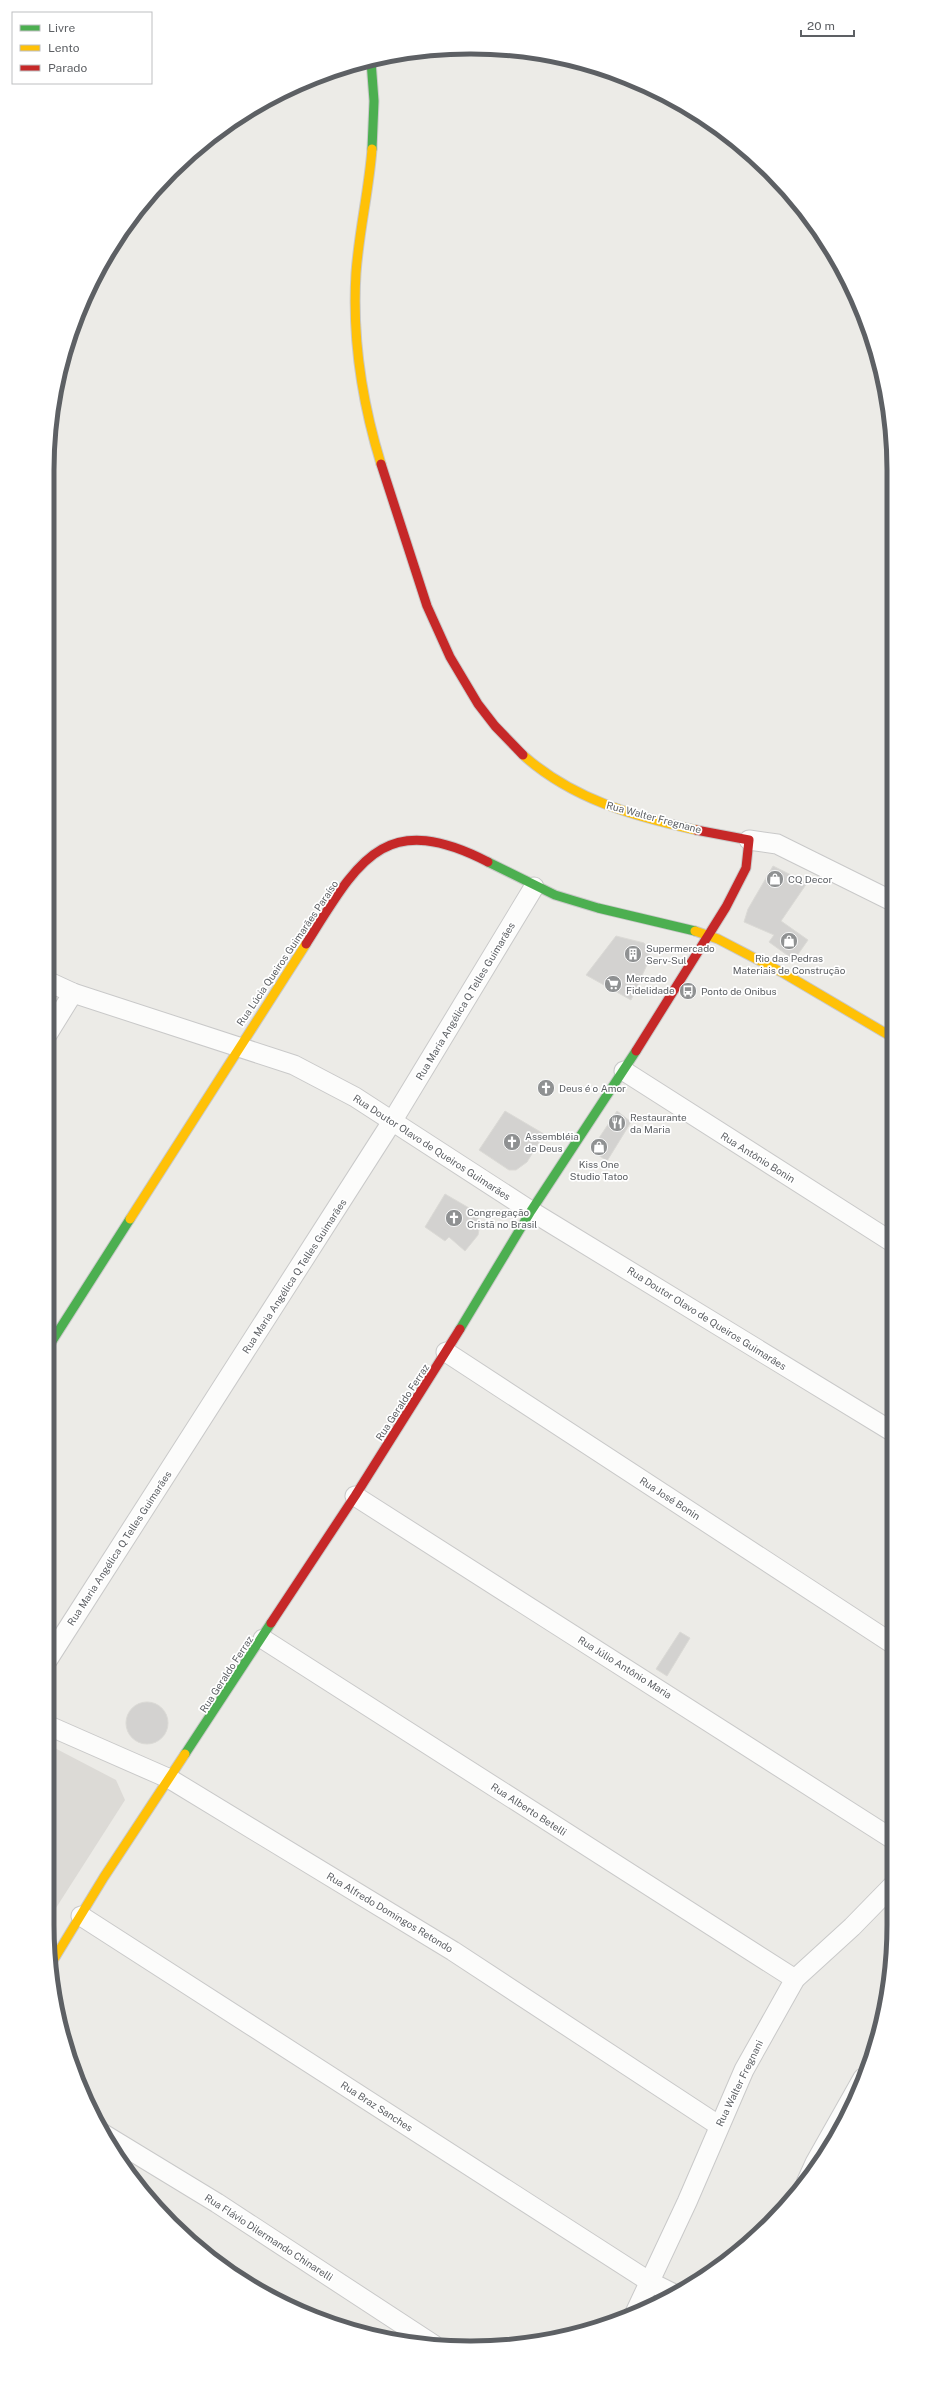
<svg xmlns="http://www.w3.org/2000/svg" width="941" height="2395" font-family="'Public Sans',sans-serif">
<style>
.education{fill:#dcdad6}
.building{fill:#d3d2d0;stroke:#dbdad6}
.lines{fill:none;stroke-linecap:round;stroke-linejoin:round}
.street-casing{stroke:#c9c9c9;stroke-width:21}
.fast-casing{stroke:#c9c9c9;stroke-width:11}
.slow-casing{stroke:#c9c9c9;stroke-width:11}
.jam-casing{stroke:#c9c9c9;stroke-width:11}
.street{stroke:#fcfcfb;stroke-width:19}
.fast{stroke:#4caf50;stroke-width:9}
.slow{stroke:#ffc107;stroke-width:9}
.jam{stroke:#c62828;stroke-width:9}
.labels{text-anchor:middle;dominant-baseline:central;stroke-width:3.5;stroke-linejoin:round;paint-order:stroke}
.street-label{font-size:10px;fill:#5d6064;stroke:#fff}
.poi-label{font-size:10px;fill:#5d6064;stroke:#fff;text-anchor:start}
.rim{fill:none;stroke:#5d6064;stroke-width:5}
</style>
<rect width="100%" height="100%" fill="#ecebe7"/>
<polygon class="education" points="47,1744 116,1780 125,1800 47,1922"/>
<g class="building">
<polygon points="773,866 807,883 781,921 808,940 794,960 769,942 774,935 744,922 748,909"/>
<polygon points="616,936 644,943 649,950 650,958 631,1000 586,975"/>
<polygon points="505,1111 544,1134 527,1162 516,1170 509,1170 479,1150"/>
<polygon points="617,1111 631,1122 607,1161 591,1150"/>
<polygon points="445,1194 476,1212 480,1224 478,1235 465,1251 449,1237 445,1241 425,1227"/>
<polygon points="680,1632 690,1638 667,1676 656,1669"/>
<circle cx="147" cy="1723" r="21"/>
</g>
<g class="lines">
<defs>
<g id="street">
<polyline points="749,840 777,844 892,901"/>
<polyline points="47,981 73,993 294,1065 355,1097 531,1211 893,1432"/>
<polyline points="47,1035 73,993"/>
<polyline points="624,1071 892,1242"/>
<polyline points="446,1352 893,1644"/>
<polyline points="355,1496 894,1840"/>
<polyline points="263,1639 795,1979"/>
<polyline points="47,1661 393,1120 534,887"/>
<polyline points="47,1725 170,1779 453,1951 718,2125"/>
<polyline points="81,1916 650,2282 674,2294"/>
<polyline points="102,2133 217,2203 434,2345"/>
<polyline points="806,2183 815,2163 863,2078"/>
<polyline points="634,2315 687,2202 744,2070 795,1979 852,1927 894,1884"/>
</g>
<g id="fast">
<polyline points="371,61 374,101 372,149"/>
<polyline points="488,862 555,895 598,908 695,931"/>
<polyline points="460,1329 531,1211 636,1051"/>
<polyline points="47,1349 130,1219"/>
<polyline points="185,1754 271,1623"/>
</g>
<g id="slow">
<path d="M372,149C369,190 359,231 356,273C352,338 362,402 381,464"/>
<path d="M523,755C572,799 633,816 696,830"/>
<polyline points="695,931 718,939 785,974 892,1037"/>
<polyline points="130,1219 306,944"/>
<polyline points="51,1964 104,1877 185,1754"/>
</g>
<g id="jam">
<polyline points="381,464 427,606 450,657 478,704 495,726 523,755"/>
<path d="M306,944C358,862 383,808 488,862"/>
<polyline points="636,1051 726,907 746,868 749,840 696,830"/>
<polyline points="271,1623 355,1496 460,1329"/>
</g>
</defs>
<use href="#street" class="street-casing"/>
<use href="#fast" class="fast-casing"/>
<use href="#slow" class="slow-casing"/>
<use href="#jam" class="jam-casing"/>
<use href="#street" class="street"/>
<use href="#fast" class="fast"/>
<use href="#slow" class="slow"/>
<use href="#jam" class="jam"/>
</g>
<defs>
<symbol id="shop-disc" viewBox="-11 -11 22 22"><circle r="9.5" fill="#8f9192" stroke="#fff"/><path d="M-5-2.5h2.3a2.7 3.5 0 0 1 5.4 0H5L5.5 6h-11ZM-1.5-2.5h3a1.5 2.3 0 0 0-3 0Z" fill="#fff"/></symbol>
<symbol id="building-disc" viewBox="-11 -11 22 22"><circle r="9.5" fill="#8f9192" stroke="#fff"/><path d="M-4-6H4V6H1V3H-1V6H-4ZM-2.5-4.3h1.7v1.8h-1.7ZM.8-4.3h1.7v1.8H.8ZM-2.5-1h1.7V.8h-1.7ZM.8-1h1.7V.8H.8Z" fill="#fff"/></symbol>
<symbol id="supermarket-disc" viewBox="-11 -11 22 22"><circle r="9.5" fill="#8f9192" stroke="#fff"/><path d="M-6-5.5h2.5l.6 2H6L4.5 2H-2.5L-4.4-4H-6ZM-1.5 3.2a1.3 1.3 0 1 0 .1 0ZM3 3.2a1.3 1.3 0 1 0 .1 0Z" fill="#fff"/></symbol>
<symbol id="bus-disc" viewBox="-11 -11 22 22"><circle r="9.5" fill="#8f9192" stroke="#fff"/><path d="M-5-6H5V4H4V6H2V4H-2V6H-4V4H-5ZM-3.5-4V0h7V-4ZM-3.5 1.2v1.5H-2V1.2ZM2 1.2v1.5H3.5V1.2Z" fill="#fff"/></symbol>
<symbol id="church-disc" viewBox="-11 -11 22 22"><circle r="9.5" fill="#8f9192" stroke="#fff"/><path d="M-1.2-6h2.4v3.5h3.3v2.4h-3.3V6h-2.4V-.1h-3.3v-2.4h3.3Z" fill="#fff"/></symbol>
<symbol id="restaurant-disc" viewBox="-11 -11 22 22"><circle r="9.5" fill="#8f9192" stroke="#fff"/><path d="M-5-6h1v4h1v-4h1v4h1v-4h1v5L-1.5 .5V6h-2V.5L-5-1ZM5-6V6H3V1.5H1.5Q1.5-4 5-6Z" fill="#fff"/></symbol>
</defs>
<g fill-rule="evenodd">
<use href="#shop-disc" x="765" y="869" width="20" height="20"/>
<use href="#shop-disc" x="779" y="931" width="20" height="20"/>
<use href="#building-disc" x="623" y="944" width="20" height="20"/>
<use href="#supermarket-disc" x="603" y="974" width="20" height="20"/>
<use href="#bus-disc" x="678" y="981" width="20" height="20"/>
<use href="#church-disc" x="536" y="1078" width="20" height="20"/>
<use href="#restaurant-disc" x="607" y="1113" width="20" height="20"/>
<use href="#church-disc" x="502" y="1132" width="20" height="20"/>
<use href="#shop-disc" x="589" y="1137" width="20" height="20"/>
<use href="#church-disc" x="444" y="1208" width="20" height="20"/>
</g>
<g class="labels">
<g class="street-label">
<text transform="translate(654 817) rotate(15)">Rua Walter Fregnane</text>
<text transform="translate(287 953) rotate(-56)">Rua Lúcia Queiros Guimarães Paraíso</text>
<text transform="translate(465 1001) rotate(-59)">Rua Maria Angélica Q Telles Guimarães</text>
<text transform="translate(432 1147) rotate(33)">Rua Doutor Olavo de Queiros Guimarães</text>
<text transform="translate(758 1157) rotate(32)">Rua Antônio Bonin</text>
<text transform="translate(294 1276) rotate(-57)">Rua Maria Angélica Q Telles Guimarães</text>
<text transform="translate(707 1318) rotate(32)">Rua Doutor Olavo de Queiros Guimarães</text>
<text transform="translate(402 1402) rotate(-57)">Rua Geraldo Ferraz</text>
<text transform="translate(670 1498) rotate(33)">Rua José Bonin</text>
<text transform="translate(119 1548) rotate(-57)">Rua Maria Angélica Q Telles Guimarães</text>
<text transform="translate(625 1667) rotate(32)">Rua Júlio Antônio Maria</text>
<text transform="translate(226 1674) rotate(-57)">Rua Geraldo Ferraz</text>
<text transform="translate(529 1809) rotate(33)">Rua Alberto Betelli</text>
<text transform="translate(390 1912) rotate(31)">Rua Alfredo Domingos Retondo</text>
<text transform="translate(739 2083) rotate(-64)">Rua Walter Fregnani</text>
<text transform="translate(377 2106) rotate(33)">Rua Braz Sanches</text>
<text transform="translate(269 2237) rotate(33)">Rua Flávio Dilermando Chinarelli</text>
</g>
<g class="poi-label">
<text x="788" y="879">CQ Decor</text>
<text x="646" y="948">Supermercado<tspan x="646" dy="12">Serv-Sul</tspan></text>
<text x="789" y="958" text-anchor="middle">Rio das Pedras<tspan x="789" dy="12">Materiais de Construção</tspan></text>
<text x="626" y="978">Mercado<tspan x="626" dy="12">Fidelidade</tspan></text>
<text x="701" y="991">Ponto de Onibus</text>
<text x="559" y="1088">Deus é o Amor</text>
<text x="630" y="1117">Restaurante<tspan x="630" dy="12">da Maria</tspan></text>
<text x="525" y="1136">Assembléia<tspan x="525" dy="12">de Deus</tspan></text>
<text x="599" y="1164" text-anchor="middle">Kiss One<tspan x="599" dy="12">Studio Tatoo</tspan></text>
<text x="467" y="1212">Congregação<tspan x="467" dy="12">Cristã no Brasil</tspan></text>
</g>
</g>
<path d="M0 0H941V2395H0ZM470 54H471A416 416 0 0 1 887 470V1925A416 416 0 0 1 471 2341H470A416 416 0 0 1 54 1925V470A416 416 0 0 1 470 54Z" fill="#fff" fill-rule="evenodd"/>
<path class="rim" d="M470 54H471A416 416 0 0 1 887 470V1925A416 416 0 0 1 471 2341H470A416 416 0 0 1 54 1925V470A416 416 0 0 1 470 54Z"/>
<rect x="12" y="12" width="140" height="72" fill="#ffffff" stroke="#bebfc1"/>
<rect x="20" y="25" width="20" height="6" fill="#4caf50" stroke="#bebfc1"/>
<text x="48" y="32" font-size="12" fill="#5d6064">Livre</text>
<rect x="20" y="45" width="20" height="6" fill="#ffc107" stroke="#bebfc1"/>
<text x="48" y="52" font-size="12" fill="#5d6064">Lento</text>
<rect x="20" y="65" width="20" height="6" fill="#c62828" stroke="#bebfc1"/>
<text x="48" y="72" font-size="12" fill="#5d6064">Parado</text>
<path d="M801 30v6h53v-6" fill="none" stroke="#5d6064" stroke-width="2"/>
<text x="807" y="30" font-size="12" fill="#5d6064" stroke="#ffffff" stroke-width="3" paint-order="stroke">20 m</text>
</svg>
